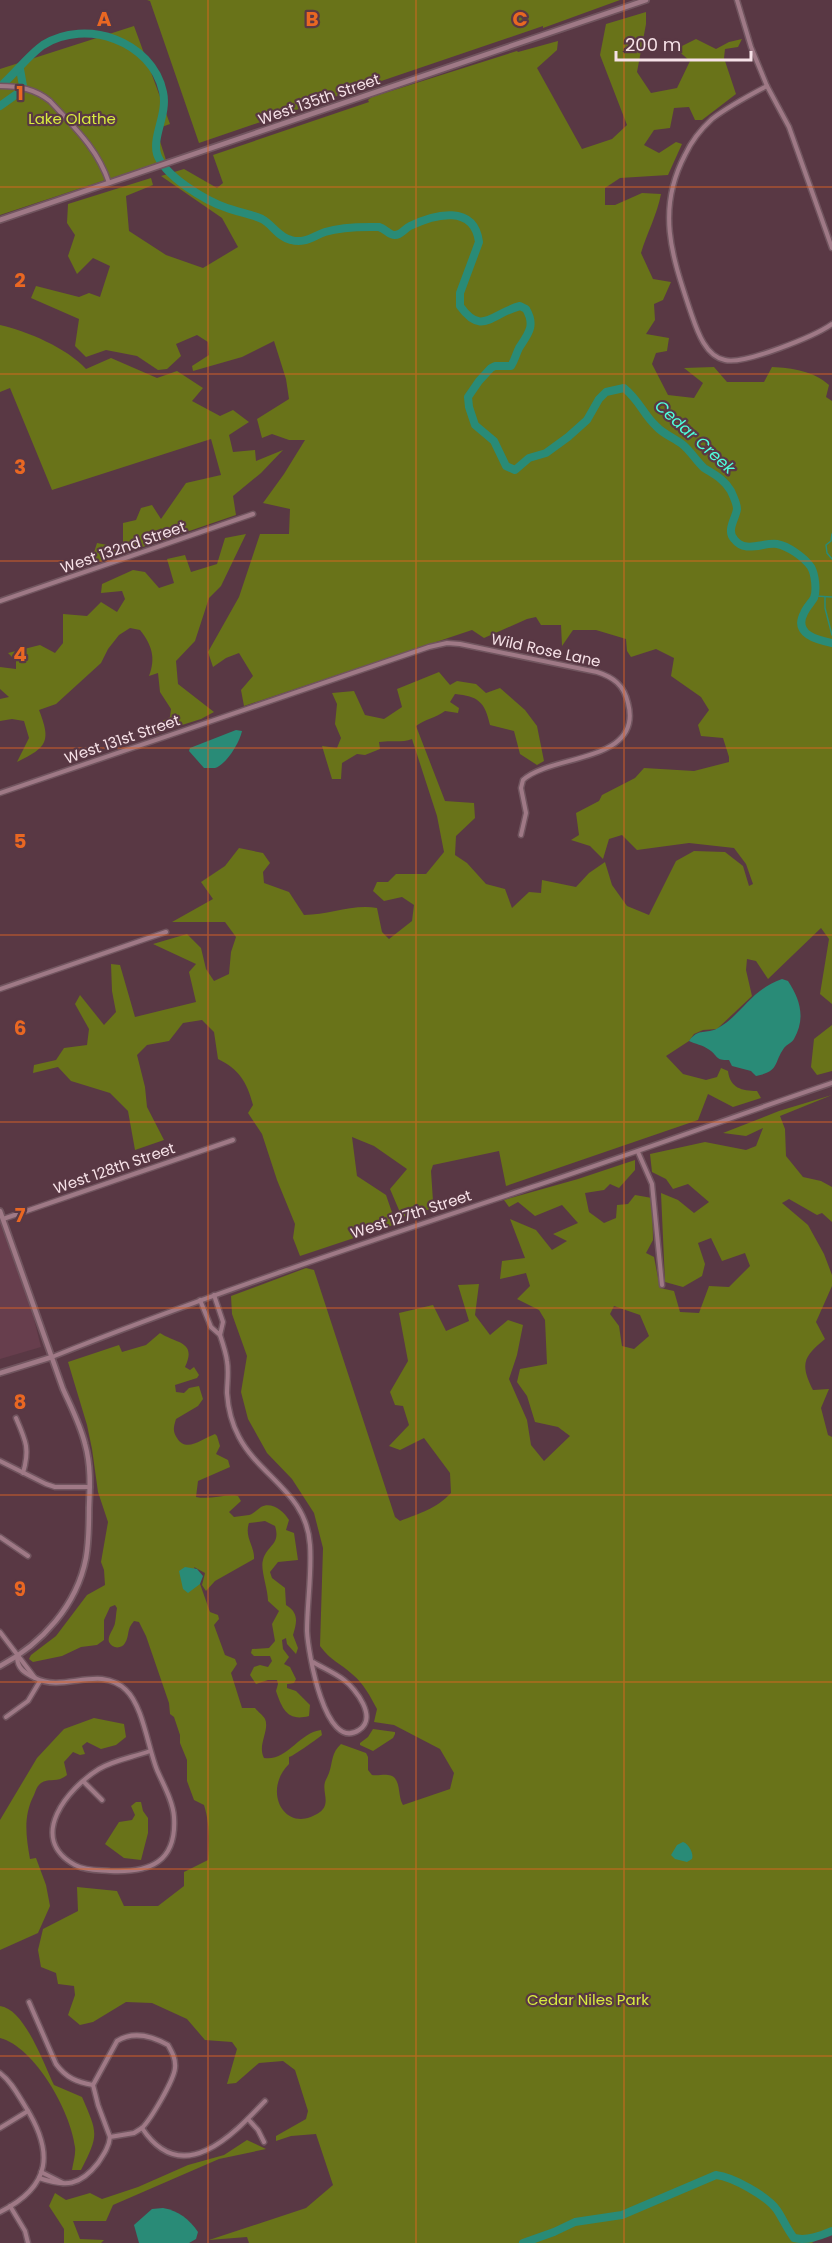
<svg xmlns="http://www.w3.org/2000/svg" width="832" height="2243" font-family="Poppins,sans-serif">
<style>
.built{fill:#673e4d}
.green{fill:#697319;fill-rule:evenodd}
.water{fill:#298b77}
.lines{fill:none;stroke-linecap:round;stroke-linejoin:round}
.stream{stroke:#298b77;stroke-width:1.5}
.river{stroke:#298b77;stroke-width:8}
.minor-casing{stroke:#71555f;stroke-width:7}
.tertiary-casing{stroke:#71555f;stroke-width:8}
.minor{stroke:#9f7986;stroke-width:4}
.tertiary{stroke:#9f7986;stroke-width:4.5}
.grid{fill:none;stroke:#e96722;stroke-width:1.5;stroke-opacity:0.55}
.labels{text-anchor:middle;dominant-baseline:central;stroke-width:4.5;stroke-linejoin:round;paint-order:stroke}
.street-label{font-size:15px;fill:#f6e1e7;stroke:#593844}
.park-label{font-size:15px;fill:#d8ec3f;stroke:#593844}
.water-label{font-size:16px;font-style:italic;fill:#4fffdc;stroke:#593844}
.grid-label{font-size:20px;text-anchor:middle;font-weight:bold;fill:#e96722;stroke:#593844;stroke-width:4.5;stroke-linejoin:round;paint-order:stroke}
</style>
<rect width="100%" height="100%" fill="#593844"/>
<polygon class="built" points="0,1223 32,1311 41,1347 0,1359"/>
<g class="green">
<polygon points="147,0 620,0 543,28 543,26 199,143 150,1"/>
<path d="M646,12V24L637,72L651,93L677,88L690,61L676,49L696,39L716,49L729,42L742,39L738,47L725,49L724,58L736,94L702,120H695L689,107L674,108L670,128L654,130L644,145L659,153L676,142L682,144L668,175L620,178L605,188V205H615L642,193L661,194C657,215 647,233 641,253L653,279L671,282L663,300L654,304L655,320L646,334L669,338L667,351L656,353L652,364L668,395L694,398L703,383L684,368L714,367L727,382H764L772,367C792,368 814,371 829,385L826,397L832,401V1004L820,994L829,939L821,928L768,979L756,961L747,959L746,970L752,996L717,1029L703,1030L694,1034L689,1041L666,1056L683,1074L706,1080L717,1077L721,1068L728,1071C730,1088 742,1091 757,1091L761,1098L733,1107L708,1094L698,1120L506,1186L499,1151L433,1165L431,1171L433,1201L467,1199L402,1217L390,1189L407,1169L374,1146L352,1137L357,1176L386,1195L396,1224L300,1256L293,1238L295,1224L277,1180L262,1134L248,1113L253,1105C247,1082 239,1069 218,1059L214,1032L202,1020L183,1023L169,1041L147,1045L137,1055L145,1087L147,1107L164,1140L135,1150L128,1111L110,1093L71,1081L58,1067L33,1073L34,1065L56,1060L64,1048L87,1045L89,1029L75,1004L80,995L104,1025L116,1012L112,991L111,964L120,965L135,1017L196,1002L189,972L196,964L153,944L187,934L201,948L206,969L214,981L229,974L231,952L236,937L225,922H172L213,899L201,882L225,866L239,848L263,853L270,863L263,872L264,883L289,892L304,915C329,915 352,904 377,908L382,932L389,939L412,921L414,905L402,897L384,901L373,891L377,882H388L396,874H426L444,852L437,816L412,739C402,743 391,740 379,742L380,749L365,755L357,754L342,763L341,779H332L322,746L337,748L341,738L335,724L337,704L332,693L354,691L365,715L384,719L402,707L397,689L439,672L450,685L457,681L476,684L486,693L500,688L525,710L537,726L544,761L537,765L520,754L514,731L490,725C485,702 478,696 455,694L450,702L459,708L458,713L445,711C436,718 425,719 416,726L445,801L474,803L475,818L456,836L455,855L467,863L486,884L505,889L512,908L529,892L541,893L542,880L576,887L589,873L605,862L612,885L627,906L649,915L676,861L694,851L725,852L743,866L749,886L753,884L746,864L734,848L689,843L637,850L622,835L609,839L603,859L590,846L571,840L579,835L576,813L599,801L602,795L635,778L644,768L694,771L729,762V757L723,738L701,736L698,725L709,710L701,697L671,676L674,658L656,649L631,657L627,651L626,639L596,630H573L562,646L561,625H541L536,617L527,619L484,638L472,630L244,706L241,690L253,676L239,653L226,658L213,667L208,652L239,597L260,534H289L290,509L263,503L284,474L305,440H289L272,434L262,438L257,419L289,399L286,379L274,341L242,357L193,371L192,366L209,355L208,342L197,335L176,344L181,356L167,369L158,370L137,356L106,350L86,357L75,346L79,319L31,298L36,286L79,297L89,293L100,297L110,266L93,258L77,274L68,256L75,235L67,223L68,204L151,178L153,185L126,196L129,231L166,255L203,268L238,247L222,218L161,176L184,169L217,188L223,183L213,155L369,102L368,100L372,97L517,51L518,52L558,41L557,50L537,68L582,149L612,139L627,125L600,55L606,24Z"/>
<polygon points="134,26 170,124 156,129 166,160 0,215 0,69"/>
<path d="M0,325C27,331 67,348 86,369L111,358L157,378L177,371L203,388L192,401L220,416L233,410L249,422L229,435L233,452L255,450L256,461L283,450L261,473L233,496L236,515L90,565L97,543L123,548V523L136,520L141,508L152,505L161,519L186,483L221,475L211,439L52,490L10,388L0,392Z"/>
<path d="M246,534L221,586L209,598L195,641L176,661L178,684L214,712L201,719L144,737L153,726L170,717L171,709L160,692L158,673L149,676C156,658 152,645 140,630L130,628L119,635L108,649L101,663L56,704L39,710C51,741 48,747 17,762L29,738L24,721L12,719L0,721V699L9,697L0,689V667L16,669V661L8,653L40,645L55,653L63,643V614L87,616L101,602L117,612L125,599L122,591L101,593L102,584L133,570L145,572L159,588L174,583L167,559L185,555L191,572L217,564L225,538Z"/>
<polygon points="832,1025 832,1071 817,1075 811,1067 814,1039"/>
<path d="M832,1095L780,1116L785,1129L786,1156L803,1177L821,1181L832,1187V1222L822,1213L817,1215L789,1199L782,1203L808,1225L824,1254L832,1275V1286L816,1322L825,1339C803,1357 800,1364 813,1390L829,1389L821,1408L828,1435L832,1437V2232L810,2240H815L812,2243H249L247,2237L209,2240L306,2208L333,2185L316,2134L291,2136L276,2141V2136L306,2119L308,2111L295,2070L283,2061L259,2063L236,2083L227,2084L237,2049L232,2042L205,2040L187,2019L152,2003L126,2002L93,2022L80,2025L68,2015L75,1995L74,1986L58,1984L56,1973L41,1967L38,1950L43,1929L78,1911L77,1887L117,1891L124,1906H158L184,1886V1872L208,1860C209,1841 210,1824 204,1805L194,1800L187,1781V1760L180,1743V1735L174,1717L170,1714L169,1703L146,1636L139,1622L134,1621C126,1630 130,1635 125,1643C122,1649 112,1649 109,1642C107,1636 114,1629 115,1623C116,1618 116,1613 117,1608L115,1605L110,1607L104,1620V1640L97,1645L81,1647L62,1656L33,1662L29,1659L31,1655L56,1636L87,1595L105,1585L104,1570L101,1562L108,1522L98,1492L92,1449L87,1425L68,1362L119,1345L122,1352L146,1345L160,1333C177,1344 197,1341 185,1367L190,1370L194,1367L199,1375L197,1378L175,1385L176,1392L184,1393L189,1388L199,1386L203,1399L198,1406L176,1419C174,1426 172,1431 177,1438C186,1453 202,1439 215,1434L217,1436L220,1446L216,1454L228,1460L230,1467L198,1481L196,1497C210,1500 224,1494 238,1496L241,1501L229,1512L234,1517C239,1516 244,1516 249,1515C253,1514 257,1510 261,1507C271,1501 284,1511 289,1520L286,1530L294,1533L298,1560L278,1562L270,1572L272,1578L285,1588L286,1605C299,1613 297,1622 293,1635L298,1648L296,1654L287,1644L286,1638L282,1640L283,1649L289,1657L284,1664L290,1667L296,1679L294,1683L287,1684V1688L296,1691L310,1705L309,1716C287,1722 282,1708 276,1691L278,1684L277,1680H268L256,1684L250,1675L254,1667L260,1665L268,1667L272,1661L270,1656H254L251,1653L252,1649L269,1648L275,1641L272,1624L279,1611L268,1601C268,1589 260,1569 263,1560C267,1545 281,1545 275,1526L265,1521L249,1523C244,1537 255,1546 254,1559L215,1581L206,1591L202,1585L205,1573L194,1567L210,1612L218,1615L219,1619L214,1625L225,1655L235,1659L237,1664L231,1673L242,1708H255C258,1712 263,1715 265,1719C270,1730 257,1745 264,1758C286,1762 300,1732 321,1730L322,1735C320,1737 292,1757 289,1757V1764C261,1792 286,1836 320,1812C331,1804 322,1792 325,1782C326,1779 328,1776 329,1773C333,1762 331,1753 341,1744L366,1753L368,1757V1770L372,1775C378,1776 383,1774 388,1775C402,1776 397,1796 403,1805L450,1789L454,1773L440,1749L394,1725L374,1722L377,1709C370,1696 364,1684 352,1674C340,1663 331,1661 320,1646L323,1548L314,1513L292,1479L267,1453L248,1419L241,1392L247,1356L232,1314L231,1296L306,1268L314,1270L395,1517L400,1521C420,1513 436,1509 451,1493L450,1473L424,1438L400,1450L389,1446L409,1425L403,1406L395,1405L390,1392L408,1361L399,1313L433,1305L446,1331L469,1321L458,1285L479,1284L475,1315L490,1335L508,1320L523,1325L517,1355L509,1379L527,1420L531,1445L544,1461L570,1436L558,1427L535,1422L527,1396L517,1382L520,1369L547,1364L545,1320L539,1310L517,1299L530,1286L526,1273L500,1279L502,1261L525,1258L510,1219L536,1230L552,1250L567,1241L553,1234L578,1223L562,1205L535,1216L518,1202L509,1207L504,1200L578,1179L635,1160V1170L619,1188L610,1184L604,1190L585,1193L589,1212L604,1223L616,1218L617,1205L628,1204L635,1195L652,1198L653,1240L646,1253L654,1257L660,1288L674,1291L680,1312L699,1313L709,1286L729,1287L750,1266L745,1253L722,1261L711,1238L698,1243L705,1264L702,1276L683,1287L665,1282L661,1193L678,1200L694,1213L709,1202L688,1184L673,1189L666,1179L652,1172L650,1154L705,1142L746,1150L756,1146L763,1128L746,1136L723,1133L779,1111ZM614,1306L640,1315L649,1336L634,1349L622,1346L619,1326L610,1314Z"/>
<path d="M94,1718L124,1724L126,1737L116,1745L101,1749L87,1742L82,1746L85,1754L80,1755L73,1752L64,1762L67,1775C56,1784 50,1777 41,1783C37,1786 36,1790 34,1795C23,1816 26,1836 30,1859L36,1858L46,1885L50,1906L38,1933L0,1950V1820L37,1758L64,1729Z"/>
<polygon points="373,1729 395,1732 395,1734 393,1738 373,1751 360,1745 360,1743 368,1737"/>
<polygon points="136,1802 141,1802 143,1811 148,1818 148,1833 141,1860 124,1858 105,1844 119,1822 132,1820 135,1815 131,1806"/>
<path d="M0,2006C25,2009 44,2065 54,2085L82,2097C98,2134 99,2134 81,2170H72C73,2163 76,2154 75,2147C71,2112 35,2047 0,2038Z"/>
<polygon points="247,2140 266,2149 219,2159 113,2205 106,2221 73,2221 80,2239 104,2240 101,2243 64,2243 64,2229 49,2206 55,2193 66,2200 90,2193 102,2199 138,2187 188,2165 224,2155"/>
</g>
<g class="water">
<path d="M236,730L242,731C240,742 226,765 215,768C214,768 205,768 204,768L189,751L190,748Z"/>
<path d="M782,979L788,981C800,999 806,1018 794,1039C792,1043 787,1044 784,1048C773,1064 780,1071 756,1076L751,1071L732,1066L729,1060C715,1061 718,1055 708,1049C703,1045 695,1044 689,1041C699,1027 706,1035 718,1028C742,1015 750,990 782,979Z"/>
<polygon points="185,1567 197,1569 203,1576 200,1584 188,1593 183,1589 179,1571"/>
<path d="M683,1842C689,1844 694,1854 692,1859L687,1862L675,1859L671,1855L677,1845Z"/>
<path d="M163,2208C179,2211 189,2219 198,2232L196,2239L189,2243H139L134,2225L152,2209Z"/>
</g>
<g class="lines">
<g class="stream">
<polyline points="832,534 831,541 826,545 827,553 832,559"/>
<polyline points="815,596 832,597"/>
<polyline points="825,597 825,608 832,635"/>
</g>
<g class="river">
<polyline points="20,69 23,86"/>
<path d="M4,83C16,72 30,54 43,45C86,18 152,41 163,92C168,114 152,136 157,154C164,176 206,201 227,208C238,212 251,214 262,219C272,224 278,237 291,240C305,244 313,236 325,232C338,228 356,227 370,227C373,227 376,227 379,227C387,229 390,238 399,234C403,232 406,228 410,226C435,214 474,204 479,242L460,293V306C482,337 492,313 520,306L526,309C536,326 528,334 519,348C516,354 515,360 511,366H495L491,368L479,381L468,397L469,407L475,425L494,441L506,466L515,470L529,458L546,453L568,437L587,420L599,399L606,392L624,388C640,401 643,414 656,426C663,434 674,438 682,444C691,451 696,461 704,468C715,475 724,479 731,491C733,496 737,503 737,509C736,518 726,530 734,539C745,554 763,542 777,544C788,546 804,557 811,567C815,574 817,590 814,598C811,603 806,608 804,613C793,634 817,640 832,643"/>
<polyline points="0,106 21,91"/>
<path d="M523,2243L554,2232L575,2222L622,2215L716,2175C733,2177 767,2196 777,2210C783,2219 787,2229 794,2238C807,2241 820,2236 832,2231"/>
</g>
<defs>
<g id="minor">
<polyline points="737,0 751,47 767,86 789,127 832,248"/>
<path d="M0,86C19,86 35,89 50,101C74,127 98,149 109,183"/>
<path d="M767,86C748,96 729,106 712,119C701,129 691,142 685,155C656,210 672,256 690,310C696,327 704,356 725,360C744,365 815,336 832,324"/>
<polyline points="0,601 253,514"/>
<path d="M0,793L429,647L447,643L460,644L597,672C613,677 624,685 628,703C644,763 551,754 523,780L521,788L526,813L521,835"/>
<polyline points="0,989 166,932"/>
<polyline points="638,1152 652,1184 662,1285"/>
<polyline points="3,1219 233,1140"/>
<polyline points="200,1300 211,1327 220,1335 223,1322 214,1295"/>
<path d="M220,1335C223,1344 226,1353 227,1361C229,1372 227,1383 227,1393C228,1408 232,1424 239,1437C260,1477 307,1493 310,1545C312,1574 307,1603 307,1631C308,1652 325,1753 359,1730C378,1718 356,1689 344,1680C335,1673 323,1668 313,1662"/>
<path d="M52,1357C210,1294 370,1241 532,1187C632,1154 732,1117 832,1083"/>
<path d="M16,1418C26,1441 30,1449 23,1473"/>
<polyline points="0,1461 46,1484 55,1487 90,1487"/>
<polyline points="0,1537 28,1556"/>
<polyline points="0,1632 35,1678"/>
<path d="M17,1656C17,1669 25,1673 35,1678C57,1689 79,1677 102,1679C110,1680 120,1684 126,1690C143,1706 148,1748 157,1770C163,1784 173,1801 174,1817C177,1862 150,1873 110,1871C99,1870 86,1871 75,1865C26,1838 68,1788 99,1769C114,1760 134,1757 150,1751"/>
<polyline points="6,1717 28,1701 40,1681"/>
<polyline points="84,1782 102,1800"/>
<path d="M29,2002L56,2064C66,2078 77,2082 93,2085"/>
<path d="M0,2073C11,2081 18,2095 25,2106C54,2152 52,2186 0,2212"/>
<polyline points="248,2119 258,2130 264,2142"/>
<polyline points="0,2128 28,2111"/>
<path d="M110,2137L98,2105L93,2085L117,2041C133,2031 152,2036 168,2045C172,2052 176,2059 175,2068C174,2080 151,2119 142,2128"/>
<polyline points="41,2172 63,2183"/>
<path d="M39,2178C66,2187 80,2186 98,2163C104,2154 109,2147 110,2137L134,2133L142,2128C182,2189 233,2135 265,2101"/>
<polyline points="10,2206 25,2231 28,2243"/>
</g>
<g id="tertiary">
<polyline points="0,220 646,0"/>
<path d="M0,1211L63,1389C71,1407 80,1424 85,1444C91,1465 90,1486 89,1508C89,1525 89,1541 86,1558C77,1605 42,1644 0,1666"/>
<polyline points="0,1373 52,1357"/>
</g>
</defs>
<use href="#minor" class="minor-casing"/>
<use href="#tertiary" class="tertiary-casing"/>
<use href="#minor" class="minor"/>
<use href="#tertiary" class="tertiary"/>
</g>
<path class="grid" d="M208,0V2243M416,0V2243M624,0V2243M0,187H832M0,374H832M0,561H832M0,748H832M0,935H832M0,1122H832M0,1308H832M0,1495H832M0,1682H832M0,1869H832M0,2056H832"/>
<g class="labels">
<g class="street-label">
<text transform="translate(319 99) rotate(-19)">West 135th Street</text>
<text transform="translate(123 547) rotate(-19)">West 132nd Street</text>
<text transform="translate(546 650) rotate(12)">Wild Rose Lane</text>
<text transform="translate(122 739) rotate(-19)">West 131st Street</text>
<text transform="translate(114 1168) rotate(-19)">West 128th Street</text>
<text transform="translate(411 1214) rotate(-18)">West 127th Street</text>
</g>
<g class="park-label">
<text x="72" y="118">Lake Olathe</text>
<text x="588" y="1999">Cedar Niles Park</text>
</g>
<g class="water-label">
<text transform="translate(695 437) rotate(42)">Cedar Creek</text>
</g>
</g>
<g class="grid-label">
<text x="104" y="26">A</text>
<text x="312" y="26">B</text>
<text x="520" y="26">C</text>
<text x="20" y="100">1</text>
<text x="20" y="287">2</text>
<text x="20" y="474">3</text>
<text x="20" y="661">4</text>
<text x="20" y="848">5</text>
<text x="20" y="1035">6</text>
<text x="20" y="1222">7</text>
<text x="20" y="1409">8</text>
<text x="20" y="1596">9</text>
</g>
<path d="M616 51v9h135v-9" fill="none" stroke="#f6e1e7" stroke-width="3"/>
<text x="625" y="51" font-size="18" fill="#f6e1e7" stroke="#593844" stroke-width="4.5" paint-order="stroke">200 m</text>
</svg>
